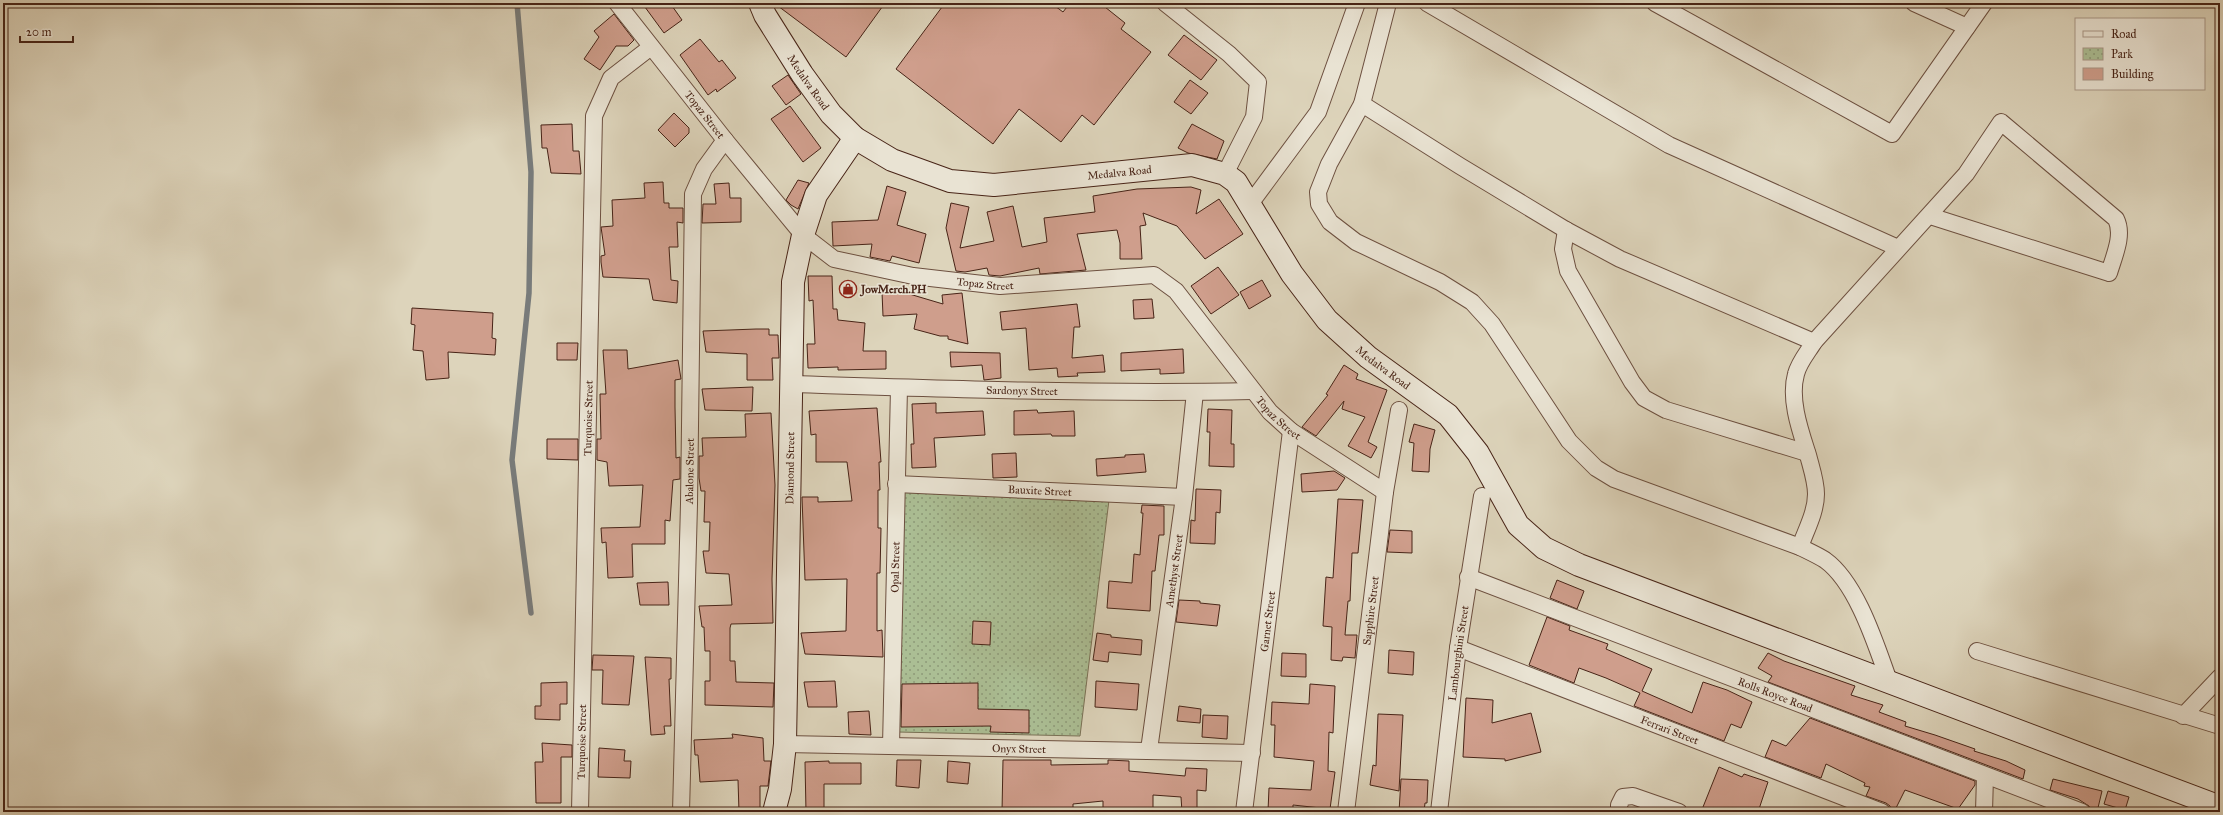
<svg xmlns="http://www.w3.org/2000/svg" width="2223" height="815" font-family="'IM FELL Great Primer',serif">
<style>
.park{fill:url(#park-dots);stroke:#7a7156}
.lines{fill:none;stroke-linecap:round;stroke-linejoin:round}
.stream{stroke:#787b7a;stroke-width:5.5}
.building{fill:#cf9e8c;stroke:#482417}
.street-casing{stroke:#6d5040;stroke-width:18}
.secondary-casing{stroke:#482417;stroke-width:24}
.street{stroke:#e9e3d3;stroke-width:16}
.secondary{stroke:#e9e3d3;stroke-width:22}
.labels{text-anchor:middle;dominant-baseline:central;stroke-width:3.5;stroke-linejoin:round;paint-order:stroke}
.street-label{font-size:11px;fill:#482417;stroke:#e9e3d3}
.poi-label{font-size:11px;font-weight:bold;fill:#482417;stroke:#e9e3d3;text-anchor:start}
</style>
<defs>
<pattern id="park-dots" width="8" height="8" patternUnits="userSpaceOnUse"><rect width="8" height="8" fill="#abbe94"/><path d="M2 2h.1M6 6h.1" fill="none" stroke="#8d9a78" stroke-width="1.8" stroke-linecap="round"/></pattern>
</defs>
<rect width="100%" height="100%" fill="#ddd4bb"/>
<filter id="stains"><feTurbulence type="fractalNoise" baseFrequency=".005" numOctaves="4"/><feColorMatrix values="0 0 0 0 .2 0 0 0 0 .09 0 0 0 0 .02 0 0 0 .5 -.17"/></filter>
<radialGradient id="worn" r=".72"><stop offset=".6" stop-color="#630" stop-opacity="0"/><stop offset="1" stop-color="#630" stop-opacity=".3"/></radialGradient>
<polygon class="park" points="901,491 1109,500 1080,736 897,732"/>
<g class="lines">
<polyline class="stream" points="517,3 531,172 529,293 512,460 531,613"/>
</g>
<g class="building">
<polygon points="642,3 670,3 682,20 664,33"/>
<polygon points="774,3 885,3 846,57"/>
<polygon points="945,3 1051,3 1063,12 1070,3 1100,3 1125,23 1121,29 1151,52 1094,125 1082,115 1061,142 1019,109 993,144 896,69"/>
<polygon points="614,14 634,40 628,46 616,46 600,70 584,59 599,37 594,31"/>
<polygon points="1184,35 1217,60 1201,80 1168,55"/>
<polygon points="700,39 719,62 722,60 736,78 717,92 716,89 708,95 680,55"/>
<polygon points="788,75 801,94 786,105 772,86"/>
<polygon points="1190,80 1208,93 1191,114 1174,102"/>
<polygon points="790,106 821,148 803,162 771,119"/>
<polygon points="674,113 689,128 689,133 675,147 658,130"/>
<polygon points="572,124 573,151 579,151 581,174 551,173 547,148 542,148 541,125"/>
<polygon points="1192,124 1224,141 1217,159 1188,153 1178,148"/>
<polygon points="798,180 809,183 798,209 791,205 786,200"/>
<polygon points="663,182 664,203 669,203 669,208 683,208 683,223 677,222 678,247 669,247 671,280 678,281 677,303 653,300 649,279 603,277 601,262 601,256 605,255 601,227 613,226 612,200 645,198 644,183"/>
<polygon points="729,183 730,198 741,198 741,222 702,223 703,204 716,204 714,184"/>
<polygon points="887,186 906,192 897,225 926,234 919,263 892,256 890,261 870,257 872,244 833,246 832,222 878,220"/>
<polygon points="1191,187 1201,190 1196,214 1219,199 1243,234 1205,259 1177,226 1143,213 1146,225 1140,226 1142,259 1120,259 1120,243 1117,230 1077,234 1086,270 1040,274 1039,268 1000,276 989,275 987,268 965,272 956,271 946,228 951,203 969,207 960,248 994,241 987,212 1013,206 1022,247 1047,242 1044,218 1095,212 1093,196 1137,189"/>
<polygon points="1218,267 1239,295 1211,314 1191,286"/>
<polygon points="808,276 832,276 833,309 837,309 838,320 865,323 863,351 886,351 886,369 838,370 838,367 808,368 807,344 815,344 813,300 809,301"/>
<polygon points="1262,280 1271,296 1249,309 1240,292"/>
<polygon points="906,291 906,293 943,304 942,295 962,293 968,344 948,339 948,336 940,336 914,329 917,314 883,316 882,292"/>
<polygon points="1152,299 1154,318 1134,319 1133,300"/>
<polygon points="1077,304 1080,327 1074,327 1072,358 1103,355 1105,372 1077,373 1078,376 1058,377 1057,368 1029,370 1026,328 1002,330 1000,312"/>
<polygon points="412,308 493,313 492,338 496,339 495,355 448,352 449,378 426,380 423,351 413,350 415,325 411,324"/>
<polygon points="756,329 769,329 769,335 778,335 779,358 772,358 773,380 747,380 747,354 706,352 703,331"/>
<polygon points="557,343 578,343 577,360 557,360"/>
<polygon points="1183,349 1184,373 1160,374 1160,369 1121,371 1121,353"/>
<polygon points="603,350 627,350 628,369 678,360 681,379 675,380 675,407 676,458 680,457 680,479 673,480 670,521 665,520 665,544 632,544 633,577 608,578 606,542 602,543 601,528 640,527 643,485 609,486 607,462 597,460 597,439 601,439 600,394 606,394"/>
<polygon points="950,352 1000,353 1001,378 984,380 982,365 951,367"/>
<polygon points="1344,365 1358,374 1356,379 1387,390 1368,442 1377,447 1371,458 1348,446 1365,417 1342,409 1344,401 1316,436 1302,427 1328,395 1326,394"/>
<polygon points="753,387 752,411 705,410 702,389"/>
<polygon points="936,403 936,413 983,411 985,435 934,438 936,467 912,468 911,444 914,444 912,404"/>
<polygon points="877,408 881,462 879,462 880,490 878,490 878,528 881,528 880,573 877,573 877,631 882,630 883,657 805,654 801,633 846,631 847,579 805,580 802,497 818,497 818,502 852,501 847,462 816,462 816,434 811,435 809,411"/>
<polygon points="1208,409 1232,410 1231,444 1234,444 1234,467 1209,466 1210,432 1207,432"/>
<polygon points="1037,410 1038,413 1074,411 1075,436 1052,436 1051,434 1014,435 1014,411"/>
<polygon points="771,413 775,485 772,579 773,623 731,624 730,628 730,661 735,661 736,682 774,683 773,707 705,705 705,681 710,681 710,651 705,651 704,627 702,627 699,606 732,605 729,574 706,573 703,551 709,551 710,522 704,522 705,491 701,491 699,478 699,456 703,456 702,438 746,437 745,414"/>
<polygon points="1414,424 1435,430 1430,449 1429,472 1412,471 1414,443 1409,442"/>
<polygon points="547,439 578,439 578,460 547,459"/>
<polygon points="1016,453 1017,477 993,478 992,454"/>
<polygon points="1144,454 1146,472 1097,476 1096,459 1125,457 1125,455"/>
<polygon points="1334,471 1345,478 1337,490 1302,492 1301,474"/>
<polygon points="1196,489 1221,490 1220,513 1216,512 1215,544 1190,543 1191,520 1195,521"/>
<polygon points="1338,499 1363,500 1358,553 1352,553 1350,601 1348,601 1345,635 1357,635 1355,658 1343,657 1342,661 1331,660 1332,627 1323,626 1326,577 1333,578"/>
<polygon points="1142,505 1164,506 1164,535 1159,535 1155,571 1152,571 1150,611 1107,608 1109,581 1132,583 1134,554 1140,555 1143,513 1141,513"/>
<polygon points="1390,530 1412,531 1412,553 1387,552"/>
<polygon points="1557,580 1584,591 1577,609 1550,598"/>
<polygon points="668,582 669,605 640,605 637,583"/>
<polygon points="1179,600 1200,601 1200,603 1220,605 1217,626 1176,622"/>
<polygon points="1547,617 1570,626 1569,630 1608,644 1606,649 1652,669 1642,691 1692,713 1703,682 1727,690 1752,702 1741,728 1731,724 1724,741 1634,706 1640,693 1606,678 1579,668 1574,683 1529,665"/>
<polygon points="973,621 991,622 990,645 972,644"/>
<polygon points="1097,633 1111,635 1111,637 1142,640 1141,655 1109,652 1108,662 1093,660"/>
<polygon points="1389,650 1414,652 1413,675 1388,673"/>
<polygon points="1282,653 1306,654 1306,677 1281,676"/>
<polygon points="1768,653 1784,661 1855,686 1851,695 1883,705 1879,712 1906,722 1905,726 1935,735 1975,749 1974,751 2006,761 2025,770 2023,779 1768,682 1772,676 1758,668"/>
<polygon points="593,655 634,656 629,705 602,704 603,670 592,670"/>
<polygon points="645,657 671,658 671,679 669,679 671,726 664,726 665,734 651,735"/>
<polygon points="835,681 837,707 808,707 804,682"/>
<polygon points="1096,681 1139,684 1137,710 1095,707"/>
<polygon points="567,682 567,704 560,704 560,720 535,719 535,706 541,706 541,683"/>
<polygon points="978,683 978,709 1029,710 1029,733 990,732 991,726 901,727 902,684"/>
<polygon points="1310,684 1335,686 1333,733 1329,732 1328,771 1335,772 1330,809 1293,805 1293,812 1268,811 1269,788 1311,790 1314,761 1274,757 1275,725 1271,725 1272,702 1309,704"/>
<polygon points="1466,698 1493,700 1492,723 1531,713 1541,752 1505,761 1505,759 1463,757"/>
<polygon points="1179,706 1201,709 1200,723 1177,721"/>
<polygon points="869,711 871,735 849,734 848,712"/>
<polygon points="1378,714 1403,715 1399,791 1370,785 1373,765 1376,766"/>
<polygon points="1203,715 1228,716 1227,739 1202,737"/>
<polygon points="1810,718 1975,781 1975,785 1958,809 1905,790 1894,812 1891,812 1890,806 1886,803 1866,796 1870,787 1864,786 1865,783 1826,764 1821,778 1765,757 1772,740 1786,746"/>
<polygon points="732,734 763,738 764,761 771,761 768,786 760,786 760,812 739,812 738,780 700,782 698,755 695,755 694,740 733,738"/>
<polygon points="542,743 572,745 572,757 561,757 561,803 536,803 535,762 543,762"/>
<polygon points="599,748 625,750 624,761 631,761 630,778 598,777"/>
<polygon points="897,760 921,760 919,788 896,786"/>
<polygon points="1003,760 1051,760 1051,765 1108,764 1108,760 1129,761 1129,771 1185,776 1186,768 1207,769 1206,791 1197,790 1197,812 1182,812 1181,797 1153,795 1153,812 1103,812 1103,801 1073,804 1073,812 1002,812"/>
<polygon points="829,761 829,763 861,763 861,784 824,784 824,812 806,812 805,762"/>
<polygon points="948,761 970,763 968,784 947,782"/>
<polygon points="1719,767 1742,777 1744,774 1768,782 1758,812 1701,812"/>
<polygon points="1401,779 1428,780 1427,803 1425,803 1424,812 1399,812"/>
<polygon points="2053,779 2102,791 2097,812 2091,811 2089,806 2078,799 2050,790"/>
<polygon points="2108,791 2129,797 2125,810 2104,804"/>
</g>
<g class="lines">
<defs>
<g id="street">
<path id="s1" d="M617,3L725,140L803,235L834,259L913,276L1000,286L1154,275L1176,291L1270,412L1291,431L1385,492"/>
<polyline points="1165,3 1229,54 1258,82 1254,117 1225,174"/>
<path d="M1388,3L1362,104L1329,164L1318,192L1319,204L1330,222L1356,242L1440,282L1472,302L1492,324L1569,441L1596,468L1614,479L1800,547C1808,551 1817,555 1825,560C1857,583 1876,645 1889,681"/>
<polyline points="1427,3 1669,145 1898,248"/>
<polyline points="1655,3 1892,134 1984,3"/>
<polyline points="1914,3 1967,27"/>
<polyline points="1362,104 1460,166 1566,230 1620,259 1814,342"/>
<polyline points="1250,204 1318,112 1357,3"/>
<polyline points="1566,230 1563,249 1568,271 1632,382 1644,398 1666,410 1807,453"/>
<path id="s2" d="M792,384C945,389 1099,394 1252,391"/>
<path id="s3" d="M896,484L1184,497"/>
<path d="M1800,547C1806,530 1816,512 1816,494C1816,481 1811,467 1808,455C1800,430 1789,399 1796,374C1799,362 1808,352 1814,342L1966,174L2001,122L2116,219C2124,235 2114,256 2109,273L1930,216"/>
<path id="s4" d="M1468,577L2082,812"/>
<path id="s5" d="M1458,648L1882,812"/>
<polyline points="1977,651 2220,726"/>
<polyline points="2183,716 2220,677"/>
<path id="s6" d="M785,744L1252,753"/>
<path id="s7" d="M891,746L899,388"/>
<path id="s8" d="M1149,750L1184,497L1195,392"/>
<path id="s9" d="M580,812L594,116L611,78L651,47"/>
<path id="s10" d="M681,812L689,504L693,194L704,169L725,140"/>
<path id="s11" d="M1244,812L1291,431"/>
<path id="s12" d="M1346,812L1385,492L1399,410"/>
<path id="s13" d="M1439,812L1458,648L1482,496"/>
<polyline points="1619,812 1619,805 1623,797 1633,796 1679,812"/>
<polyline points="1984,812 1985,776"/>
</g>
<g id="secondary">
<path id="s14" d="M760,3L765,15L802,74L831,114L855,138L892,160L950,181L994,185L1192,165L1225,174L1236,182L1292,274L1327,320L1368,357L1448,415L1478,453L1518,525L1544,548L1579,565L2220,807"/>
<path id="s15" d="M774,812L780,789L785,744L793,282L803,235L816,195L855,138"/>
</g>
</defs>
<use href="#street" class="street-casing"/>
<use href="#secondary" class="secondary-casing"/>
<use href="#street" class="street"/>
<use href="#secondary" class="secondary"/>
</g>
<defs>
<symbol id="shop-ring" viewBox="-11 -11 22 22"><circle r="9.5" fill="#e9e3d3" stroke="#8f2418" stroke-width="1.5"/><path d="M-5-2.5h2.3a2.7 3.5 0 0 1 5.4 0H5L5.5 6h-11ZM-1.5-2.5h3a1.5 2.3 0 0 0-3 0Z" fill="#8f2418"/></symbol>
</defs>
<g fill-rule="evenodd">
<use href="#shop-ring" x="838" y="279" width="20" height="20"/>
</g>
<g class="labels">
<g class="street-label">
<text stroke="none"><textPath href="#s14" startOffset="93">Medalva Road</textPath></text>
<text stroke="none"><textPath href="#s1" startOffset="142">Topaz Street</textPath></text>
<text stroke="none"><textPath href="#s14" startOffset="441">Medalva Road</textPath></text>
<text stroke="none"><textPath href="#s1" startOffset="490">Topaz Street</textPath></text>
<text stroke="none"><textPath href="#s14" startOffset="801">Medalva Road</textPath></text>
<text stroke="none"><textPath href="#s2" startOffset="230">Sardonyx Street</textPath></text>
<text stroke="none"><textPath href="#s1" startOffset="850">Topaz Street</textPath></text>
<text stroke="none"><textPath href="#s9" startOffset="394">Turquoise Street</textPath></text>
<text stroke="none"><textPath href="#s15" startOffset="345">Diamond Street</textPath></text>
<text stroke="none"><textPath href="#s10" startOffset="341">Abalone Street</textPath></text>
<text stroke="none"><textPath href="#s3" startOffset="144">Bauxite Street</textPath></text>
<text stroke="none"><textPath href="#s7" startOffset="179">Opal Street</textPath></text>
<text stroke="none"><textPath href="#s8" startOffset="181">Amethyst Street</textPath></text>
<text stroke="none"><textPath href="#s12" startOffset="203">Sapphire Street</textPath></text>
<text stroke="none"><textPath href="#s11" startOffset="192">Garnet Street</textPath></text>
<text stroke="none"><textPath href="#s13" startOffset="160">Lambourghini Street</textPath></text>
<text stroke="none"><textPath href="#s4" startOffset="329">Rolls Royce Road</textPath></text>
<text stroke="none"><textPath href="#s5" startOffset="227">Ferrari Street</textPath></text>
<text stroke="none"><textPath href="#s9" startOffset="70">Turquoise Street</textPath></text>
<text stroke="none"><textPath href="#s6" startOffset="234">Onyx Street</textPath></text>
</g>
<g class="poi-label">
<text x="861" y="289">JowMerch.PH</text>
</g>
</g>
<rect width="2223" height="815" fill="none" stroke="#ddd4bb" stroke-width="16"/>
<rect x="4" y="4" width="2215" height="807" fill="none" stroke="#482417" stroke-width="2"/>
<rect x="8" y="8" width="2207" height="799" fill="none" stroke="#482417"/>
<rect x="2075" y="18" width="130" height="72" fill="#e9e3d3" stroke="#a99788"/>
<rect x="2083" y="31" width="20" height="6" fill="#e9e3d3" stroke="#a99788"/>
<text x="2111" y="38" font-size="12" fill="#482417">Road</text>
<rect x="2083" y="48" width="20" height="12" fill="url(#park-dots)" stroke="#a99788"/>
<text x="2111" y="58" font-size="12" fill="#482417">Park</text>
<rect x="2083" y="68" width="20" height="12" fill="#cf9e8c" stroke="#a99788"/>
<text x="2111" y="78" font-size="12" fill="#482417">Building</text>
<path d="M20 36v6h53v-6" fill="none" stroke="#482417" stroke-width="2"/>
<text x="26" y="36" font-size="12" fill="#482417" stroke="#e9e3d3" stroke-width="3" paint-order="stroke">20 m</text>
<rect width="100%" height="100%" filter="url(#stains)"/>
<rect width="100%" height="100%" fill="url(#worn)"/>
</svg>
